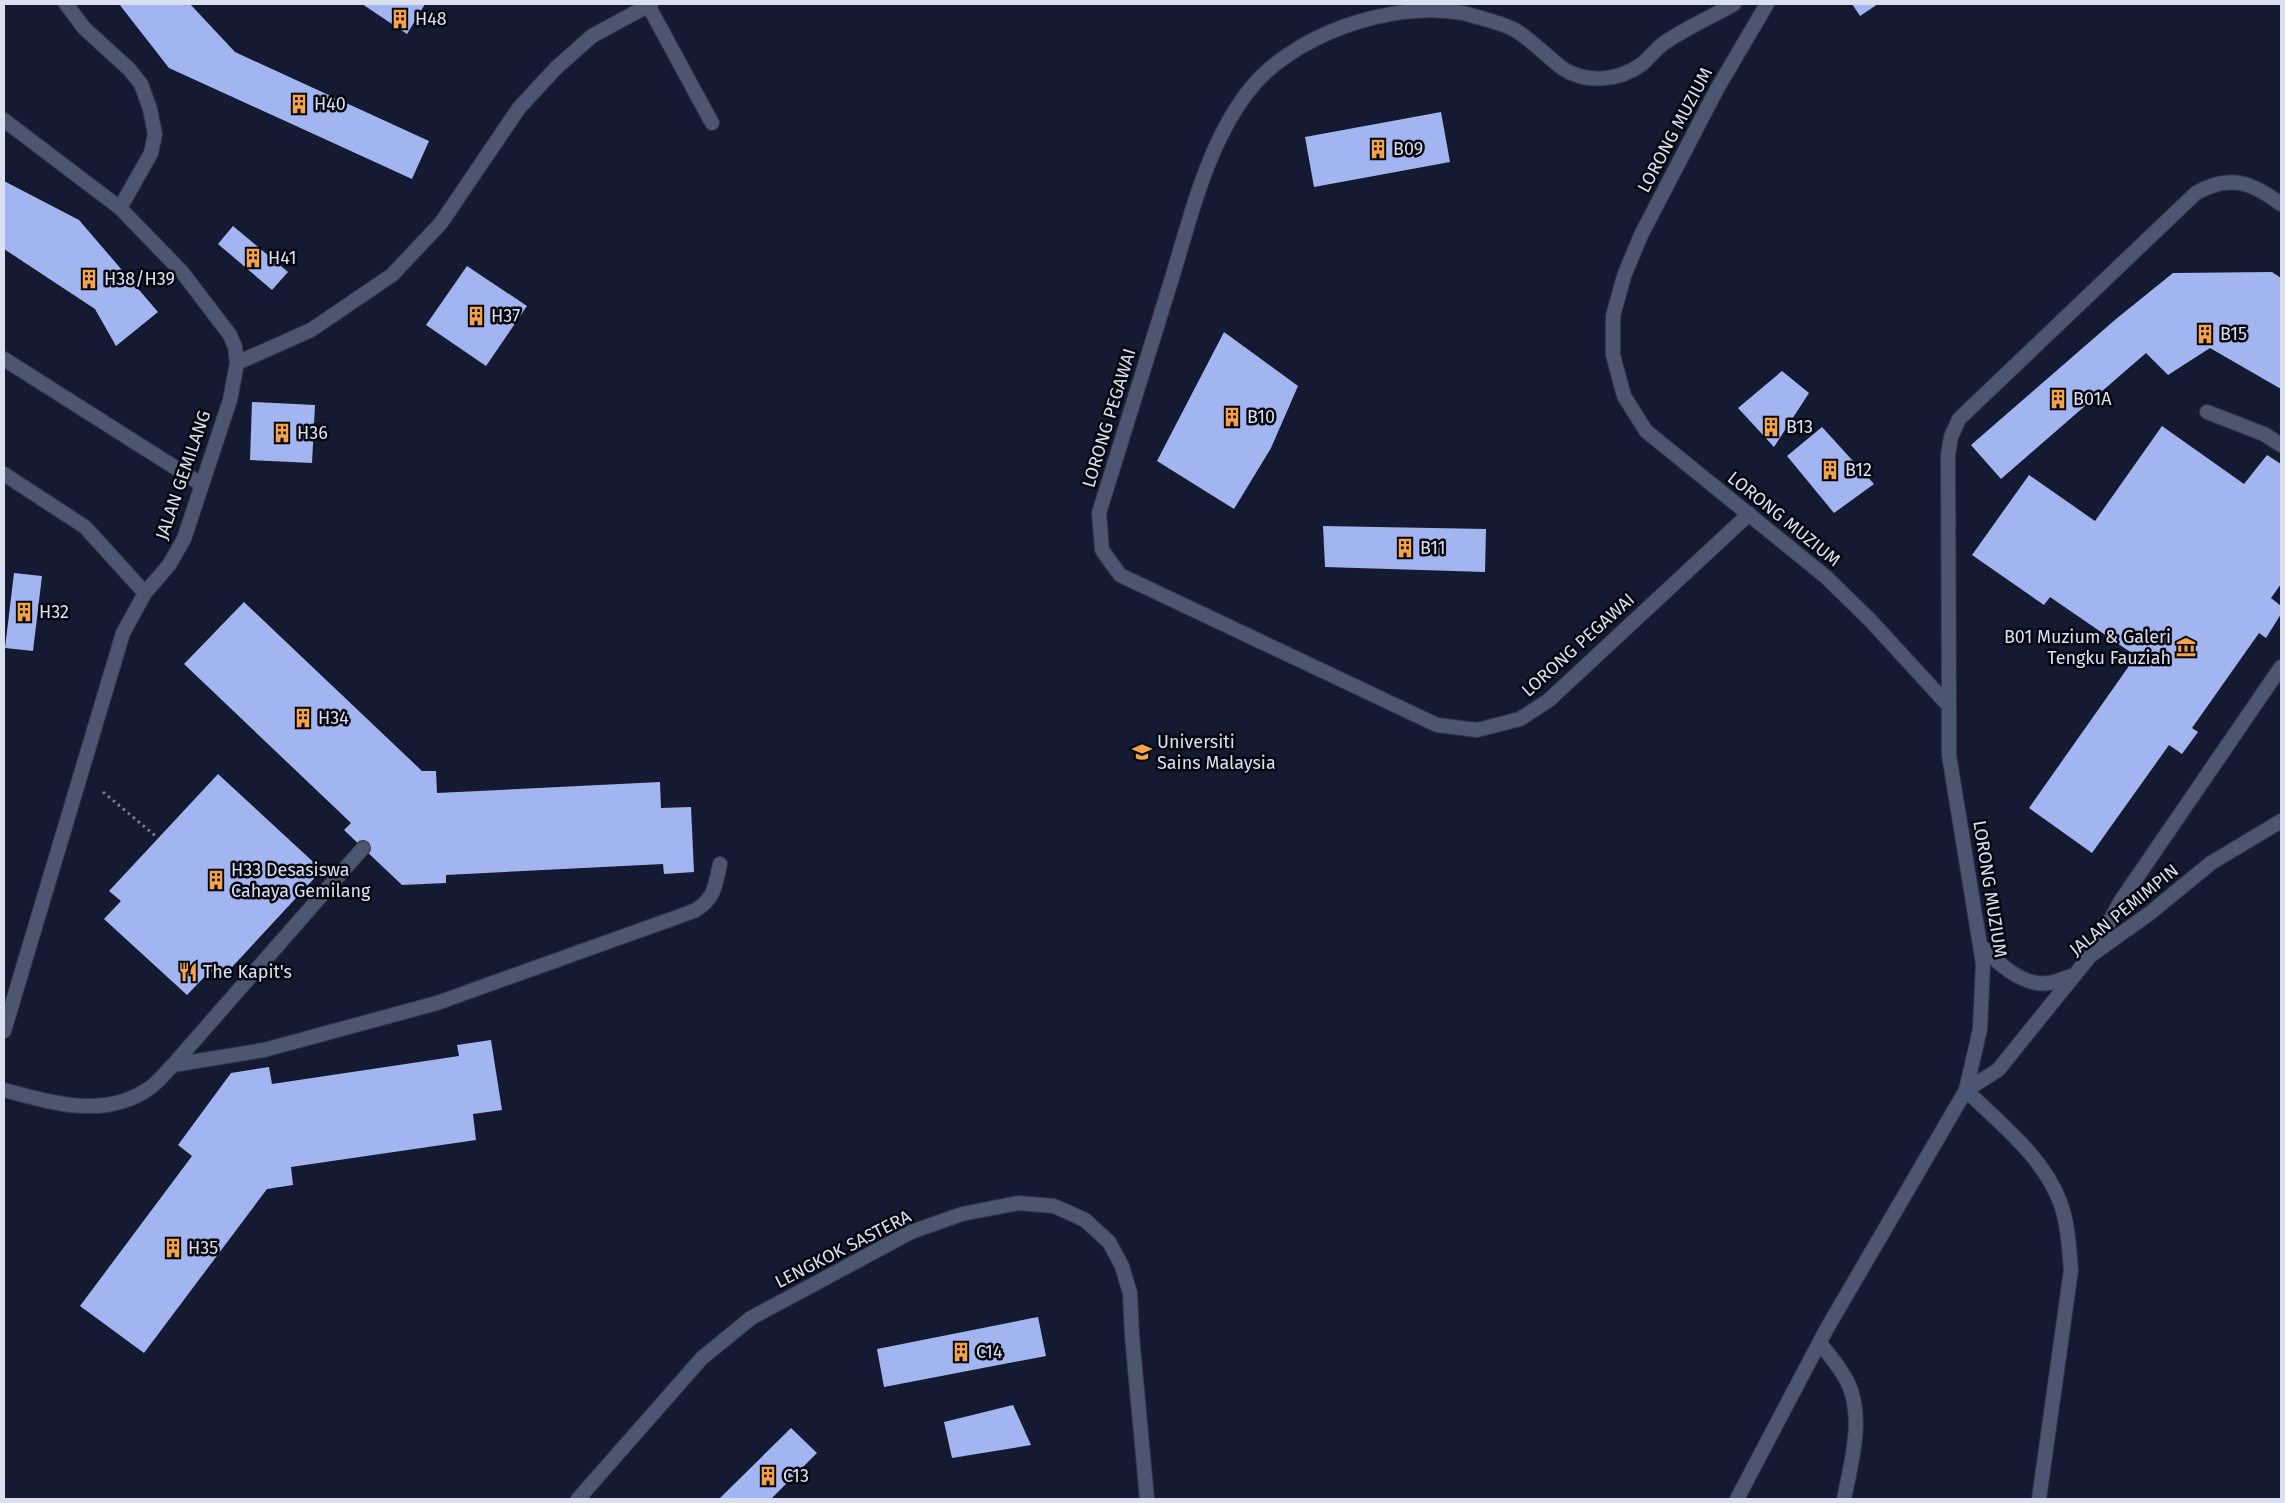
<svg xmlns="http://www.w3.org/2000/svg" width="2285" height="1503" font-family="'Fira Sans',sans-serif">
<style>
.building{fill:#a3b5f0}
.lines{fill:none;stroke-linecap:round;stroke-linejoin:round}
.service-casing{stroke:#333548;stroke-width:16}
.minor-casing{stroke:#333548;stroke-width:16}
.path{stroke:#797f92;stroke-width:3;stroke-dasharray:2.5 4;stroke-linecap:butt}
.service{stroke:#4d5671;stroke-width:14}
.minor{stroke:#4d5671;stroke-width:14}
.labels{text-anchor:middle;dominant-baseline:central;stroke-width:5;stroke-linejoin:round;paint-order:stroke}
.poi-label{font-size:18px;fill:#dbe0f0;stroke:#04060f;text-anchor:start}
.street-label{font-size:18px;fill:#dbe0f0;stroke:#04060f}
</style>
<rect width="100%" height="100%" fill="#141a31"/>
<g class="building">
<polygon points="119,4 190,4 235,52 429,141 412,179 169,68"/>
<polygon points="362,4 425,4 407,34"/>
<polygon points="1852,4 1878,4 1860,16"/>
<polygon points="1441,112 1450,162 1314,187 1305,137"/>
<polygon points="4,181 79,220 158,312 116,346 95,309 4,249"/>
<polygon points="233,226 288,272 272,290 218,244"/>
<polygon points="467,266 527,306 486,366 426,325"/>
<polygon points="2272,272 2281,278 2281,389 2210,348 2168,375 2146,353 2001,479 1971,445 2116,319 2173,273"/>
<polygon points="1224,332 1298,386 1271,448 1234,509 1157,461"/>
<polygon points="1782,371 1809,393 1774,447 1738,408"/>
<polygon points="252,402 315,405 312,463 250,460"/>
<polygon points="2162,426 2244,484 2267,455 2281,464 2281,584 2271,598 2281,606 2281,614 2266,638 2259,633 2192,728 2198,732 2182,754 2169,745 2092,853 2029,808 2136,656 2050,597 2044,605 1972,555 2029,475 2095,521"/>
<polygon points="1822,427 1874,484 1834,513 1787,456"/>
<polygon points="1323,526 1486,529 1485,572 1325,567"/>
<polygon points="14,573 42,576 33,651 5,648"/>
<polygon points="244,602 422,771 436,771 437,793 660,782 661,808 691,807 694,872 664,874 663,864 446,875 446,883 402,885 344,830 351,823 184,664"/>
<polygon points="218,774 322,870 220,980 210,971 187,995 104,919 121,901 109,891"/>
<polygon points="491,1040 502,1110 473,1114 476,1140 291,1167 293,1185 267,1189 144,1353 80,1306 192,1156 178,1145 231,1073 269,1067 272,1084 459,1056 457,1045"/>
<polygon points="1038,1317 1046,1356 884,1387 877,1349"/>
<polygon points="1013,1405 1031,1445 952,1458 944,1422"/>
<polygon points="791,1428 817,1453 771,1499 719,1499"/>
</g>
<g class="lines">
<defs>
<g id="service">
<polyline points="66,4 84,28 129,69 141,84 150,109 155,134 151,153 120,208"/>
<path d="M1734,4C1711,17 1686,28 1664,43C1656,49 1650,57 1642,64C1619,81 1586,84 1562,68C1546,56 1532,40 1515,30C1503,23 1477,17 1463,13C1392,0 1290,35 1247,93C1207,146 1191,215 1172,278C1148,356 1123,434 1099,513L1102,550L1120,575L1437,725L1477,730L1520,719L1549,700L1749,514"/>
<polyline points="648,5 712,123"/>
<polyline points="4,359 201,484"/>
<polyline points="237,363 311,330 392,275 441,223 519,108 556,68 592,36 651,4"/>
<polyline points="2207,412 2264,434 2281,445"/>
<path d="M173,1065L264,1050L437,1003L694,911C715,899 715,886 720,864"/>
<path d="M4,1090C53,1103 106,1120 151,1087C159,1081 166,1072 173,1065L363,848"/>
<path d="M1966,1090C1999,1123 2043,1156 2060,1202C2068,1223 2069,1247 2071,1270L2039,1499"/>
</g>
<g id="minor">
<polyline points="4,120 120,208 182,272 230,335 235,347 237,363 230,400 184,539 169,565 145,593 123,633 4,1031"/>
<polyline points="4,474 85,527 145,593"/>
<path d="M1949,706L1948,455L1951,437L1959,419L2196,193C2230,174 2251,182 2281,204"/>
<path d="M1982,947C1998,963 2023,987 2049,983C2057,982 2066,977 2075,975"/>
<polyline points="2093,952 2120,902 2281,667"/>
<polyline points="1966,1090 1998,1070 2090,956 2150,913 2211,863 2281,821"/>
<path d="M1820,1343C1829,1355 1840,1367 1847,1381C1865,1416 1851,1463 1844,1499"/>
<polyline points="578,1499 702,1358 751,1318 911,1232 962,1214 1018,1203 1054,1206 1085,1220 1109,1242 1122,1266 1130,1293 1132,1336 1147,1499"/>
<polyline points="1737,1499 1826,1330 1966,1090 1980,1029 1983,964 1949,755 1949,706 1870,620 1826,577 1646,431 1624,396 1613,355 1613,316 1624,276 1641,235 1717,89 1767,4"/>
</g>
</defs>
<use href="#service" class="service-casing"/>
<use href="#minor" class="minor-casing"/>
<polyline class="path" points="103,792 158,838"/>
<use href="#service" class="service"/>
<use href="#minor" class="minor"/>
</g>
<defs>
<symbol id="building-bare" viewBox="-9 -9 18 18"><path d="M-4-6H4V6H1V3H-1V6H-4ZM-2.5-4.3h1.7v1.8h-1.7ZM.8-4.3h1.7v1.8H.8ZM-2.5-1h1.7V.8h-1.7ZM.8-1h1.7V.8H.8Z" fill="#f6a246" stroke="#04060f" stroke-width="2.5" paint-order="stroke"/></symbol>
<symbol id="museum-bare" viewBox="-9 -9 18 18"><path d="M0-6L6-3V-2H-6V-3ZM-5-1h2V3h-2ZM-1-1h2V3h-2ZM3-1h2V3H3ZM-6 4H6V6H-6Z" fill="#f6a246" stroke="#04060f" stroke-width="2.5" paint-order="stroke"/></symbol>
<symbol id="university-bare" viewBox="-9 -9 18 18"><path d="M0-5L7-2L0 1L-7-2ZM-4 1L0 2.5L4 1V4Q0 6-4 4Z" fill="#f6a246" stroke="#04060f" stroke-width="2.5" paint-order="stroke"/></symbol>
<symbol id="restaurant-bare" viewBox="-9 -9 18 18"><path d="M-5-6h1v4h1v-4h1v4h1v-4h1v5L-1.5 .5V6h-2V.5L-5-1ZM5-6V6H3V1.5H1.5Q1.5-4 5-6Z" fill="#f6a246" stroke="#04060f" stroke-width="2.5" paint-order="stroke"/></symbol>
</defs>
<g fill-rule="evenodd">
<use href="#building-bare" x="386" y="5" width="28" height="28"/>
<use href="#building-bare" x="285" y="90" width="28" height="28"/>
<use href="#building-bare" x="1364" y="135" width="28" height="28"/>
<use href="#building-bare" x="239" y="244" width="28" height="28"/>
<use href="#building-bare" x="75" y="265" width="28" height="28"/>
<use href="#building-bare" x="462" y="302" width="28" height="28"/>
<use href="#building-bare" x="2191" y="320" width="28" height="28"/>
<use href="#building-bare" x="2044" y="385" width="28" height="28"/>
<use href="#building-bare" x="1218" y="403" width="28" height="28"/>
<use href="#building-bare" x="1757" y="413" width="28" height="28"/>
<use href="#building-bare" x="268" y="419" width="28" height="28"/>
<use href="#building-bare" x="1816" y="456" width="28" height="28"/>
<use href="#building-bare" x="1391" y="534" width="28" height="28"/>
<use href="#building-bare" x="10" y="598" width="28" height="28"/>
<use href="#museum-bare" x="2172" y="633" width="28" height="28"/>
<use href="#building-bare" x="289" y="704" width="28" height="28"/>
<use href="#university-bare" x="1128" y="738" width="28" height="28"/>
<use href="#building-bare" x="202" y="866" width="28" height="28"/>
<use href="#restaurant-bare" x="174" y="958" width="28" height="28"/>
<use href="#building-bare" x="159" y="1234" width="28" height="28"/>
<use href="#building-bare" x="947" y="1338" width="28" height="28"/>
<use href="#building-bare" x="754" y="1462" width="28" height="28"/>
</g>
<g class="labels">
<g class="poi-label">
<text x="415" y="19">H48</text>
<text x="314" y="104">H40</text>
<text x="1393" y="149">B09</text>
<text x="268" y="258">H41</text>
<text x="104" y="279">H38/H39</text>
<text x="491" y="316">H37</text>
<text x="2220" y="334">B15</text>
<text x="2073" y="399">B01A</text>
<text x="1247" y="417">B10</text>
<text x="1786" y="427">B13</text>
<text x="297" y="433">H36</text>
<text x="1845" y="470">B12</text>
<text x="1420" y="548">B11</text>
<text x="39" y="612">H32</text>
<text x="2171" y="637" text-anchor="end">B01 Muzium &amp; Galeri<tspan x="2171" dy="21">Tengku Fauziah</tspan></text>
<text x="318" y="718">H34</text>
<text x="1157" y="742">Universiti<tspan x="1157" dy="21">Sains Malaysia</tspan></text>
<text x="231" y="870">H33 Desasiswa<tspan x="231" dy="21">Cahaya Gemilang</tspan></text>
<text x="203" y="972">The Kapit's</text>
<text x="188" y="1248">H35</text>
<text x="976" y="1352">C14</text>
<text x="783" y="1476">C13</text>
</g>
<g class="street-label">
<text transform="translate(1675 130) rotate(-62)">LORONG MUZIUM</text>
<text transform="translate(1109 418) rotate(-73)">LORONG PEGAWAI</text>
<text transform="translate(183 475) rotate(-71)">JALAN GEMILANG</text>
<text transform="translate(1784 519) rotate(39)">LORONG MUZIUM</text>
<text transform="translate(1578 645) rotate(-42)">LORONG PEGAWAI</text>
<text transform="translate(1990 889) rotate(81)">LORONG MUZIUM</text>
<text transform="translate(2124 910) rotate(-39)">JALAN PEMIMPIN</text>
<text transform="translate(843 1249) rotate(-27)">LENGKOK SASTERA</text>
</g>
</g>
<rect width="2285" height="1503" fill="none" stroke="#dbe0f0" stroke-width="10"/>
</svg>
